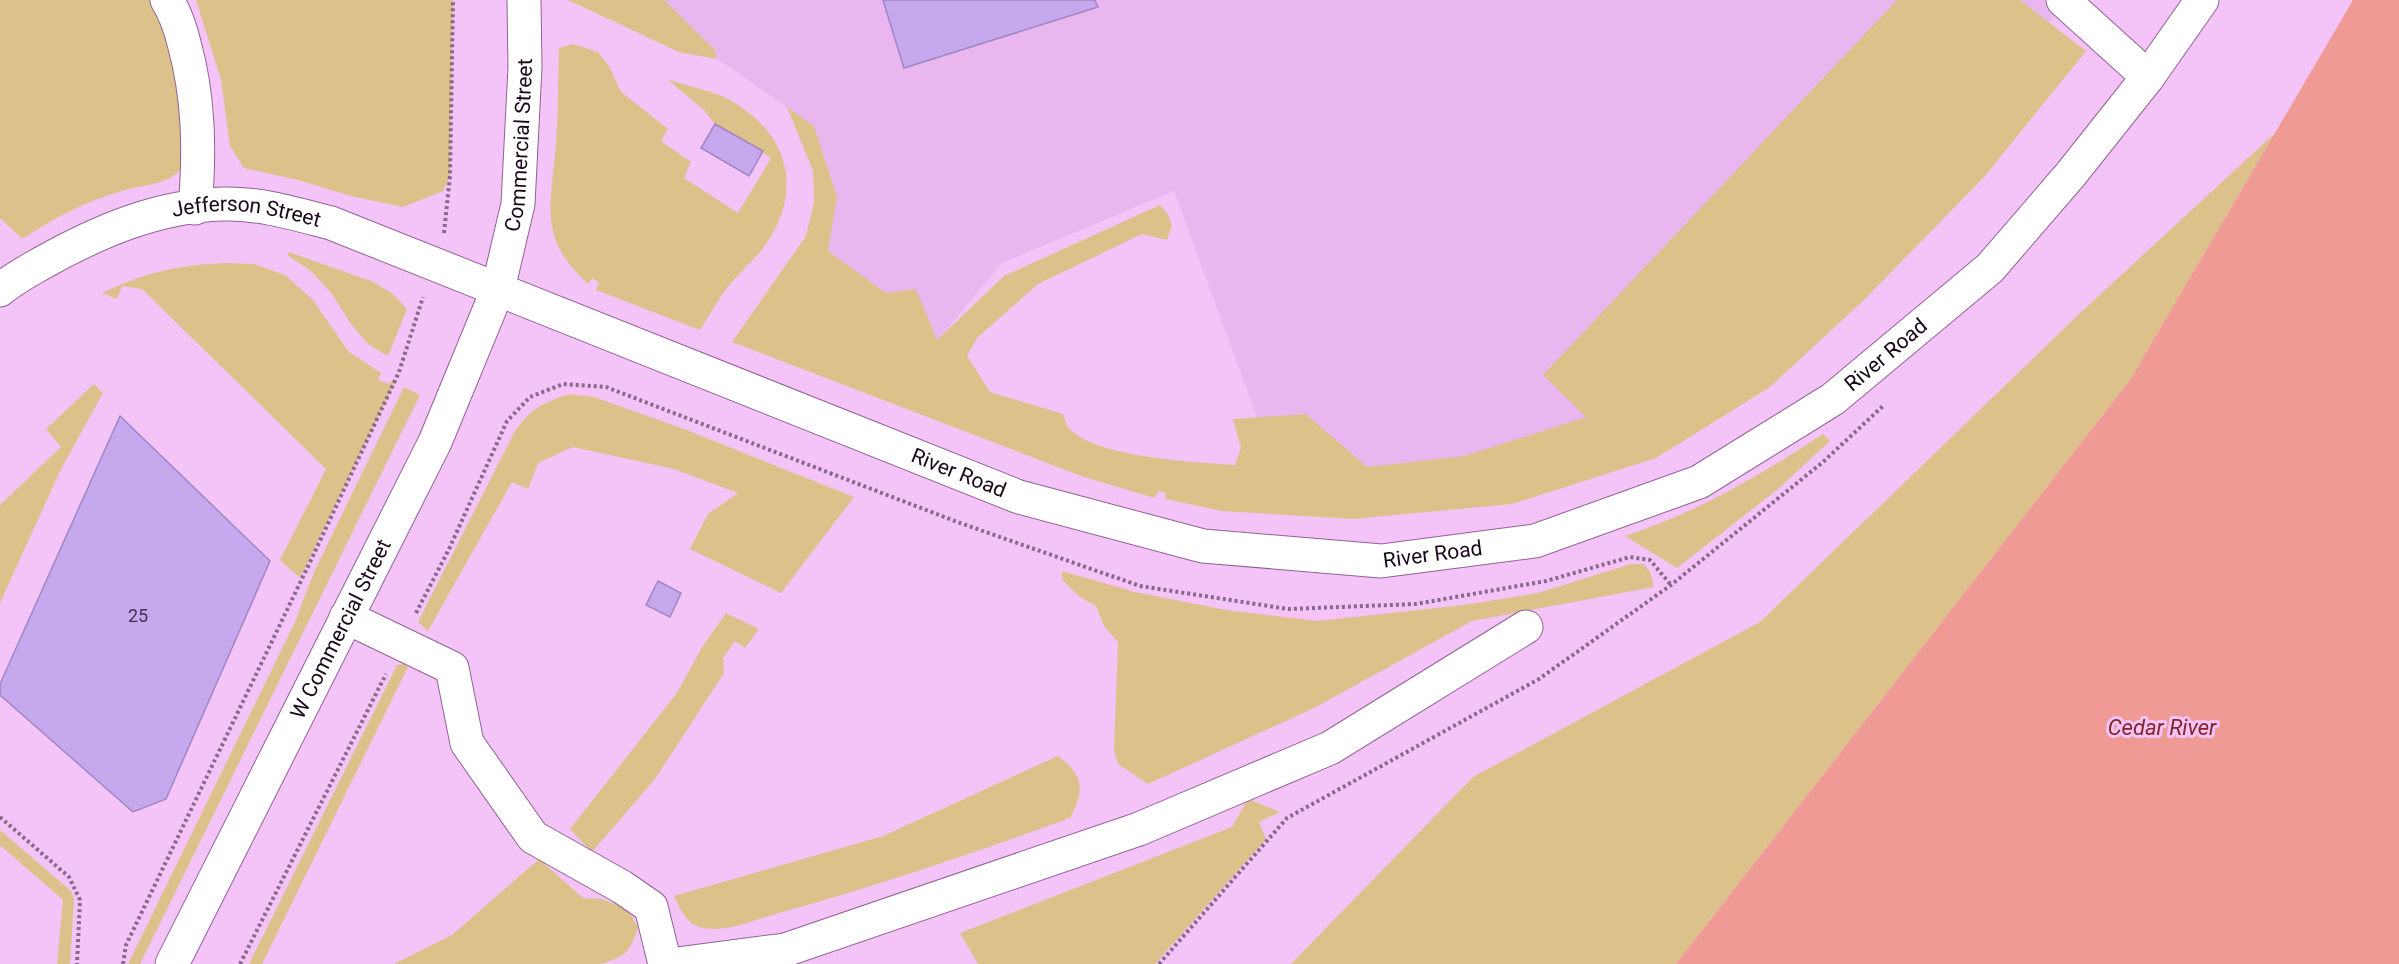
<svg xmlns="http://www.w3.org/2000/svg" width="2399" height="964" font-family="Roboto,sans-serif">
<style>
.built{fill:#eab6ef}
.green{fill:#ddc18b}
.water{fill:#ef9a95}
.building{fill:#c6a8ee;stroke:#9f87c0;stroke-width:1.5}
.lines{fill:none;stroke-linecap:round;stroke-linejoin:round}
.minor-casing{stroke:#8f6493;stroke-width:35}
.major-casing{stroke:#8f6493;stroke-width:35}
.path{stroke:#89688c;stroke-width:4;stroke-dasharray:3 3;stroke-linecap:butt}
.minor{stroke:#fff;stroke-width:33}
.major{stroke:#fff;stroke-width:33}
.labels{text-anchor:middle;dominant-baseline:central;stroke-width:6;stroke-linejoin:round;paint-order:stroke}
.number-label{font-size:18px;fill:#44304f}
.street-label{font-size:21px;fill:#19081a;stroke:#f4c4f8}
.water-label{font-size:22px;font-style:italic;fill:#862427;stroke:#f4c4f8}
</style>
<rect width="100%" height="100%" fill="#f4c4f8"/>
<polygon class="built" points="633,0 2068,0 1936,165 1607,438 1285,494 1174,191 1002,263 937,341 828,251 837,196 814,126"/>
<g class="green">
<path d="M0,0H149C155,13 164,27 168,41C177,67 196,149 180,170C169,184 144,185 129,189C88,200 58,216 22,239L0,218Z"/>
<polygon points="196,0 453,0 450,176 443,191 403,207 351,196 298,180 244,168 230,146 221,80"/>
<polygon points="568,0 664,0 714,49 717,59 679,52"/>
<path d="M1897,0H2020L2086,51L1985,176L1865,299L1770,387L1656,458L1512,504L1353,519L1222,511L1165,499L1166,493L1158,491L1155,498L1081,476L732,342L806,236L814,202L813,171L787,107L814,126L837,197L828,251L886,293L916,289L937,340L1004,276L1160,205L1167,213L1172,225L1167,240L1142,234L1038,284L977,338L967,356L990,392L1063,414C1065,418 1066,424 1068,427C1093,458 1196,462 1235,465L1241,448L1233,419L1306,414L1367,467L1465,456L1586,417L1543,375Z"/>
<path d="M573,44L598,52L609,66L621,92L668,129L661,141L691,162L684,178L738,213L771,158L715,124L705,111L667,79C686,86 710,90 728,99C784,130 804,182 770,238C760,255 743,269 731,283C719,297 710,315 700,330L596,290L599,283L592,278L588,284C537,237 551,206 556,145C558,113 558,81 559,48Z"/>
<polygon points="2275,133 2130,380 1676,964 1291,964 1473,777 1760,622 2078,315"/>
<polygon points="289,252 371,281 392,293 407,309 388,356 368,344 351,324 332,294 311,271 287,255"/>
<path d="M230,263L254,264L285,275L313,300L348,351L381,373L378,380L389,384L392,380L395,382L300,578L280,560L326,469L142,289L122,286L117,299L102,293C146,272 182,264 230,263Z"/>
<polygon points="94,384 103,393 61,469 0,603 0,505 61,447 46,429"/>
<polygon points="404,387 420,395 140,964 128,964 295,622 314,572"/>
<path d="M569,394L594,397L684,429L854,497L781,593L690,549L708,514L738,493L674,469L573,447L538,463L528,489L512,482L428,631L418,622L514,433C530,409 542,403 569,394Z"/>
<path d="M1823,434L1830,441L1778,489L1677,568L1625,536C1696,513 1761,475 1823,434Z"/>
<polygon points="1631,564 1643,564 1650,571 1654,587 1472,621 1314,708 1148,784 1118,764 1114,751 1118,642 1104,626 1096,606 1080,597 1062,580 1062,571 1135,592 1226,610 1318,621 1464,605 1538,593"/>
<polygon points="726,613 759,629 745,648 735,641 723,658 724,673 655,779 592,852 570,829 677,693 701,649"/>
<polygon points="404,664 408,667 262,964 249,964 397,665"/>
<path d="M1058,756C1084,775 1085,790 1070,818C974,853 877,886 779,913C756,919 727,933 703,928C687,925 680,909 674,896L883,836Z"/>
<polygon points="1248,799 1280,812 1259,822 1266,839 1155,964 978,964 960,933 1232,827"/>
<polygon points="0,830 71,891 74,899 70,964 57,964 63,900 0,845"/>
<path d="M539,859L583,898L602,899L628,910L638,927C631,952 625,957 600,964H394L452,935Z"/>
</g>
<polygon class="water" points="2353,0 2399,0 2399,964 1676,964 2130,380"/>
<g class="building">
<polygon points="883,0 1095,0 1098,7 904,68"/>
<polygon points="715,124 763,151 749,176 701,148"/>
<polygon points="120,416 270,561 166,799 133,812 0,695 0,684"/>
<polygon points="658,581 681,593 670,617 646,605"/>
</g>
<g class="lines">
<defs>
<g id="minor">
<path d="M167,0C176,14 180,27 184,43C199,97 200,151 195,208"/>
<polyline points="2063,0 2148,77"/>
<polyline points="346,617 452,668 467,743 533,837 622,887 651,907 665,964"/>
<path id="s1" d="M172,964L435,442L498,289L518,204L525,67L524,0"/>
<polyline points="677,964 785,950 1139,829 1330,748 1526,627"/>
</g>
<g id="major">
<path id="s2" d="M0,290C13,279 28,271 42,263C99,231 158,206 223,204C260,203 296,214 331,223L1019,497L1203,546L1381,561L1535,541L1699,482L1833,399L1990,268L2071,174L2148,77L2202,0"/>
</g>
</defs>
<use href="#minor" class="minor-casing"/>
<use href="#major" class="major-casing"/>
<g class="path">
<polyline points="444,233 450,176 453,0"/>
<polyline points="416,613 449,549 507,421 530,397 563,384 606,387 960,523 1140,586 1288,609 1416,604 1546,581 1630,557 1650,560 1671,585"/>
<polyline points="0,817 69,877 80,900 77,964"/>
<polyline points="123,964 126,945 311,560 399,372 423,297"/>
<polyline points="240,964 386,674"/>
<polyline points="1159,964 1287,818 1539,679 1671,585 1823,462 1883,406"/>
</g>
<use href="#minor" class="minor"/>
<use href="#major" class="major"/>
</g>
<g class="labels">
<g class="number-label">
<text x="138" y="615">25</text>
</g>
<g class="street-label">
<text stroke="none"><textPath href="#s1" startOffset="896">Commercial Street</textPath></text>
<text stroke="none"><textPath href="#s2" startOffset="266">Jefferson Street</textPath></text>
<text stroke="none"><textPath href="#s2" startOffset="2018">River Road</textPath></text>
<text stroke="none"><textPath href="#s2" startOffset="1028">River Road</textPath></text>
<text stroke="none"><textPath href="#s2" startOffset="1514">River Road</textPath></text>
<text stroke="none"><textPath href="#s1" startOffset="375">W Commercial Street</textPath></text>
</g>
<g class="water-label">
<text x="2162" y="727">Cedar River</text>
</g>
</g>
</svg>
